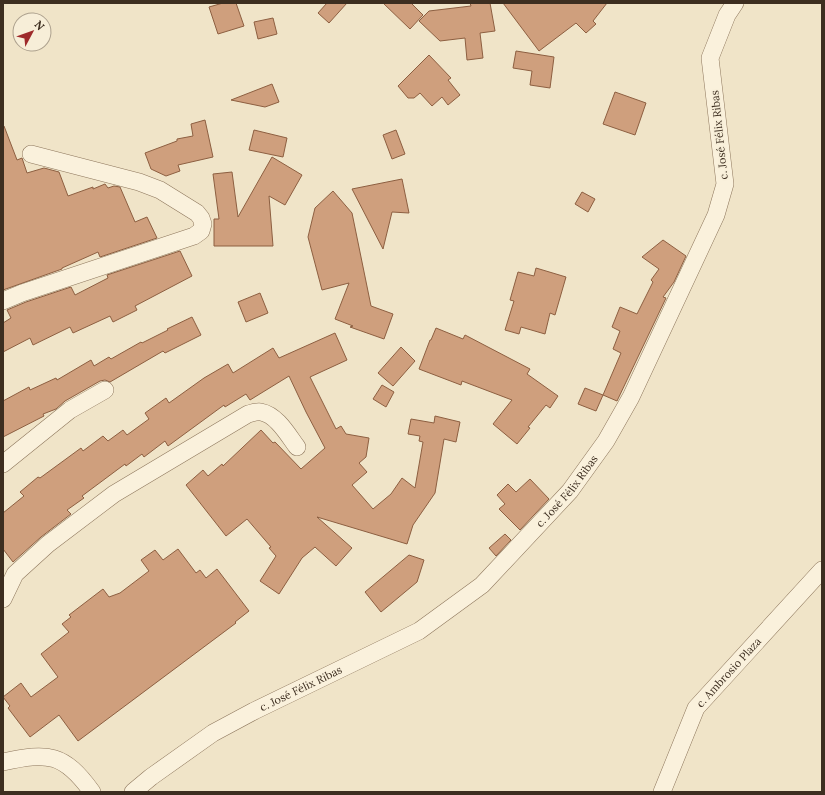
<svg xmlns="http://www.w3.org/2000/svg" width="825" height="795" font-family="Lora,serif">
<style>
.building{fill:#cf9f7d;stroke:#8d5f41}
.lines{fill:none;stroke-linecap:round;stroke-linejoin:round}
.minor-casing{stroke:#8d765c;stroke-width:18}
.minor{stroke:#faf1dc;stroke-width:17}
.labels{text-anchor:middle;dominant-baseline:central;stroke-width:3;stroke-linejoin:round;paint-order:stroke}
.street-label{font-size:11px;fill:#3d2e20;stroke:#f7eed8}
</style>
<rect width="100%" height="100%" fill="#f0e4c8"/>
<g class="building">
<polygon points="223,3 236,3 244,26 218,34 209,7"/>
<polygon points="327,3 347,3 329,23 318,13"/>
<polygon points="383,3 411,3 423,15 410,29"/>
<polygon points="470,3 490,3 495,31 480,33 483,58 467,60 465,38 440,41 419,21 429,11 471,6"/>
<polygon points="503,3 607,3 593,21 596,24 586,33 576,23 539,51"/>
<polygon points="273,18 277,34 258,39 254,22"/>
<polygon points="516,51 554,57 550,88 530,85 532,71 513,68"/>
<polygon points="429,55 451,78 448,80 460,95 448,105 442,97 432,106 420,93 414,98 408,98 398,86"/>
<polygon points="272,84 279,102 265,107 231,100"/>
<polygon points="615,92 646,103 635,135 603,124"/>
<polygon points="205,120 213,157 178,165 180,171 166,176 151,169 145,153 177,141 177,139 193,136 191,124"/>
<polygon points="3,126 4,126 17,160 22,158 27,173 44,168 59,172 68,196 93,187 93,189 105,184 108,188 114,186 120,187 135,222 147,217 157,238 100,257 98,252 62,268 62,269 3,290"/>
<polygon points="254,130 287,138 283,157 249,150"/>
<polygon points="396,130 405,154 392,159 383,135"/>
<polygon points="272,157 302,175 285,205 269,196 273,246 214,246 214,219 219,219 213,174 232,172 238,217"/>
<polygon points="402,179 409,213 392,212 383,249 352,189"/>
<polygon points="333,191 352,213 371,306 393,314 384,339 350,327 353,326 335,319 349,283 322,290 308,237 315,208"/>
<polygon points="582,192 595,199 588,212 575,204"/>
<polygon points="663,240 686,256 674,282 663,297 666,298 617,401 603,395 621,353 613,349 620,331 612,327 620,307 637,314 653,282 651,280 659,269 642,257"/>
<polygon points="180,251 192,276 135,306 137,310 113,322 110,316 73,333 70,327 33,345 30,338 3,352 3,323 11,318 7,310 26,302 71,287 75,295 108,278 107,275"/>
<polygon points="536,268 566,277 555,315 550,313 545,334 521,327 519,334 505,330 514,301 510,300 518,272 534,276"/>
<polygon points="260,293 268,313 246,322 238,302"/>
<polygon points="192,317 201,335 165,353 163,351 110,382 105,380 100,381 65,401 56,409 43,414 44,416 3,437 3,401 29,387 30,390 56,378 57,380 91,360 94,366 109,357 111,359 141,342 142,343 168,330 167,329"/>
<polygon points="436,328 463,339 465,335 530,369 527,374 558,396 550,408 546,405 528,427 530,428 517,444 493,424 512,400 462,381 461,385 419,369 430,340 431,340"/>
<polygon points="335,333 347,360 310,377 336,429 341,426 346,434 369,438 366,457 359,463 367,472 352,485 373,509 391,494 402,478 415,488 423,442 419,441 420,436 408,434 411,419 434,423 435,416 460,422 456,442 444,439 435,493 413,525 407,544 317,517 352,548 336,566 315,547 302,558 279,594 260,581 276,556 269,548 271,547 247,519 226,536 186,485 203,470 208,476 222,464 223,466 261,430 273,443 275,442 301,469 325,448 306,412 289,376 250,400 246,394 225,407 224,405 168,446 165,441 144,457 142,454 126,466 125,464 82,496 84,498 67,510 71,514 41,537 13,562 3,549 3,513 24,496 20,492 38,477 40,478 81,448 83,451 103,436 108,441 123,430 127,435 149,419 145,413 166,398 169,403 204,378 228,364 233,373 273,348 279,358"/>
<polygon points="401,347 415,361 393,386 378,373"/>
<polygon points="382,385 394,392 386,407 373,399"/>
<polygon points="585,388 603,395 596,411 578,404"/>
<polygon points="530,479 549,499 520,530 499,509 505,504 497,495 508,484 516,492"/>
<polygon points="505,534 511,540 496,556 489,548"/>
<polygon points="178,549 196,573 200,570 206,578 217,569 249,611 235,622 236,623 78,741 59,715 30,737 8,708 10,706 3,697 21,683 31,697 58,677 41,654 69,632 62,624 71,617 69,615 103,589 109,597 120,593 149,571 141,560 155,550 163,560"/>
<polygon points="409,555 424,560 417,582 381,612 365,592"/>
</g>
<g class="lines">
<defs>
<g id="minor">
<polyline points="3,301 22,293 194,236 201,231 203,224 201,218 197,213 160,190 139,182 31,154"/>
<polyline points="3,464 70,410 105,390"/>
<path d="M3,599L15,574L48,544L114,494L248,414C252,413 257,411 261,412C277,415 288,435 297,447"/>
<path d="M3,762C48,752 64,753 92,792"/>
<path id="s1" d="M133,792L151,777L213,733L254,711L419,631L482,585L570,491L606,441L631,397L716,215L725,184L710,58L727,15L735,3"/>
<path id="s2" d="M662,792L696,708L822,570"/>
</g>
</defs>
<use href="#minor" class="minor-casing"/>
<use href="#minor" class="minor"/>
</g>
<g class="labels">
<g class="street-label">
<text transform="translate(719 135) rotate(-96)">c. José Félix Ribas</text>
<text stroke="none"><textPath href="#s1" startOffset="534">c. José Félix Ribas</textPath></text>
<text stroke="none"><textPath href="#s2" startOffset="139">c. Ambrosio Plaza</textPath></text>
<text stroke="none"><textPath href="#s1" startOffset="198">c. José Félix Ribas</textPath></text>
</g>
</g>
<rect width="825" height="795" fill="none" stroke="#3d2e20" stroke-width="8"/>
<g transform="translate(32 32) rotate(49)"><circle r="19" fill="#f7eed8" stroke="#ada18e"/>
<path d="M0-3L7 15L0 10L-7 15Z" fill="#9e2a2b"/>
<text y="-6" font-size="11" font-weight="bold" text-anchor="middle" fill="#3d2e20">N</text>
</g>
</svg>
